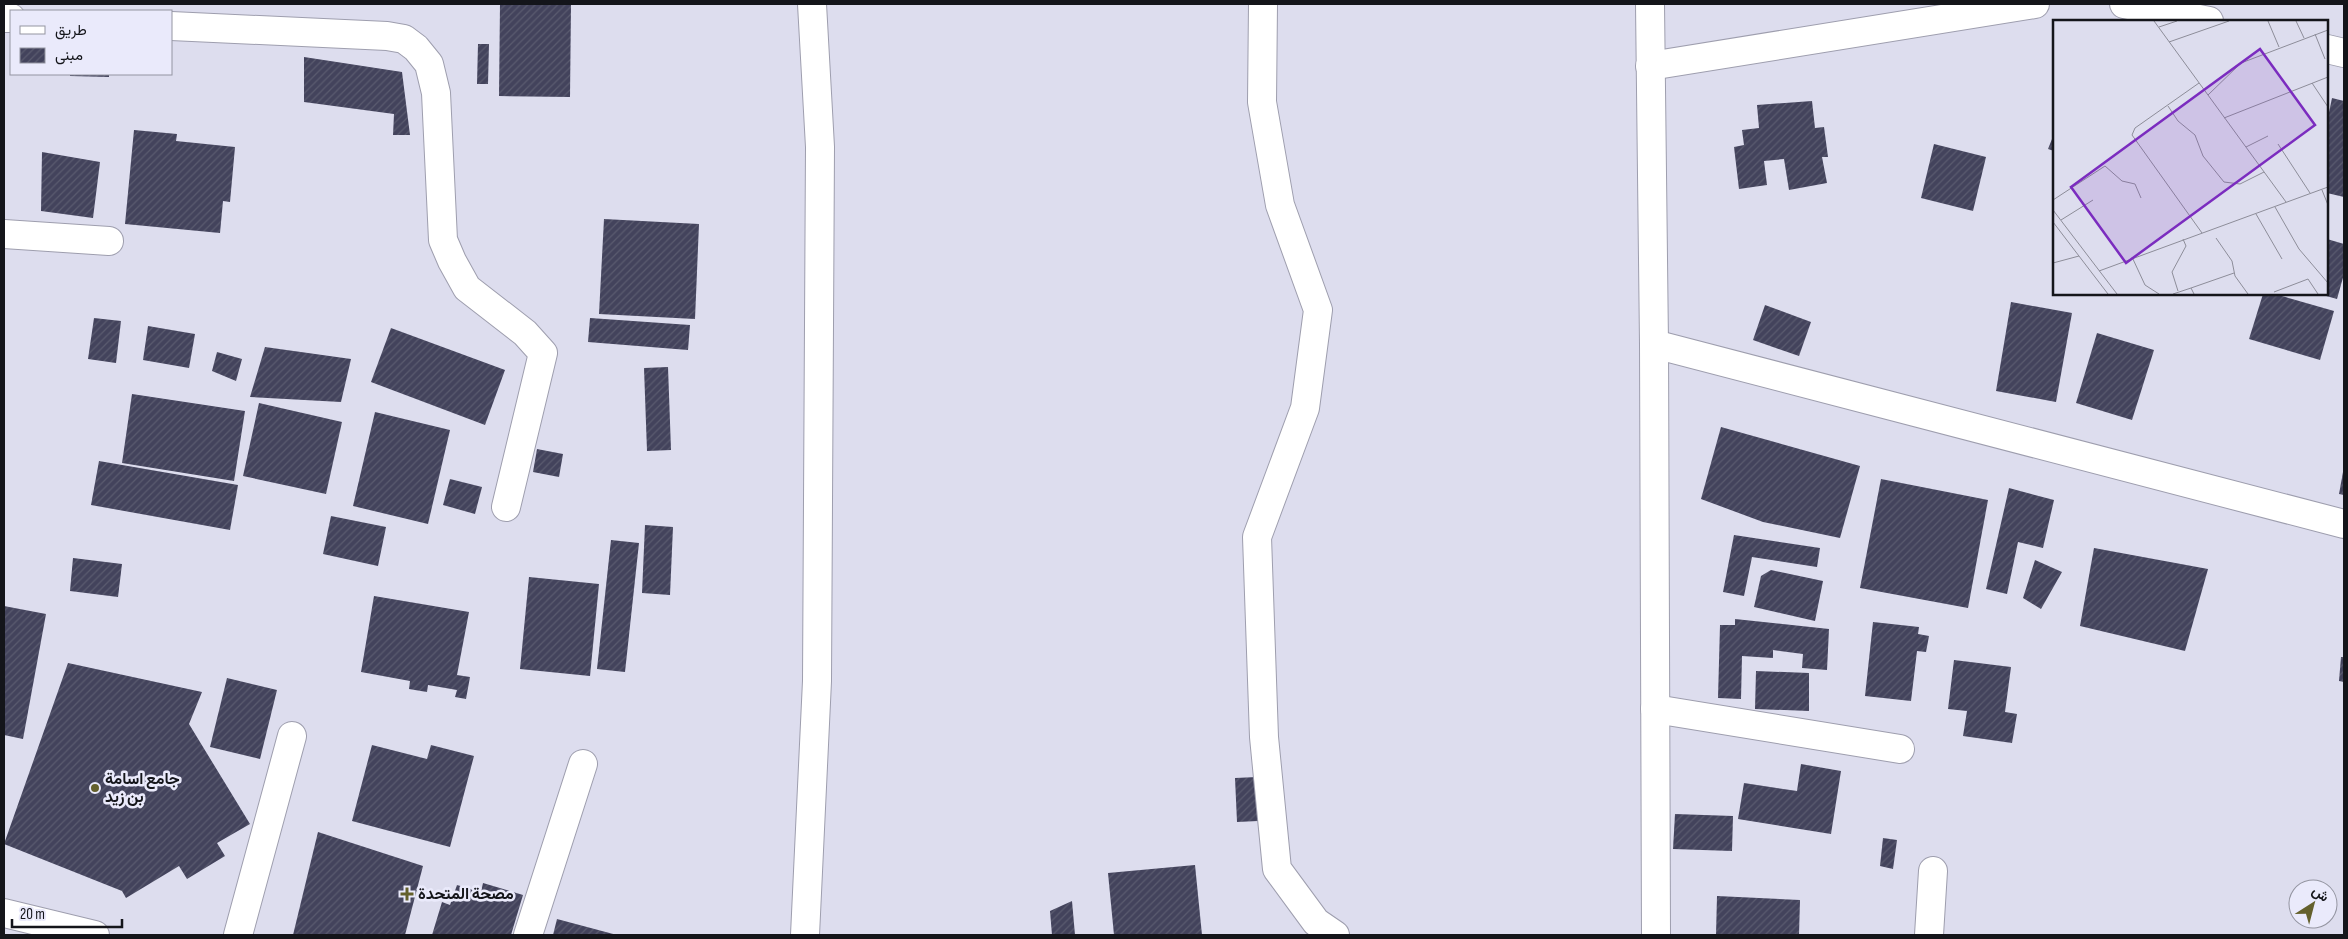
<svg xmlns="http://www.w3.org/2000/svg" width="2348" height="939" font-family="'Sofia Sans Condensed',Vazirmatn,sans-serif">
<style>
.building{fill:url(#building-hatch)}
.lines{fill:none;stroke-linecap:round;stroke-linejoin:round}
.minor-casing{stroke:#9e9eae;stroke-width:30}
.minor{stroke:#fff;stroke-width:28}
.poi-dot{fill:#64602c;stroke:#eaeafb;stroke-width:2}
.labels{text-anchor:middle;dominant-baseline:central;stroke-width:5;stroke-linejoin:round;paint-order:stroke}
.poi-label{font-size:16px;font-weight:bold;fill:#14151a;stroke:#eaeafb;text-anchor:start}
.inset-road{fill:none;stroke:#8d8d99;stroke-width:1}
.view{fill:#7b2cbf;fill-opacity:0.15;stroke:#7b2cbf;stroke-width:2.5}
.inset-edge{fill:none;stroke:#14151a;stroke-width:2.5}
</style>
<defs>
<pattern id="building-hatch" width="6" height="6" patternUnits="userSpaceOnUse" patternTransform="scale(1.25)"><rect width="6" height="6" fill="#43435c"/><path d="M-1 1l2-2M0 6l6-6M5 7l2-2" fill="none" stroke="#5a5b6f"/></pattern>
</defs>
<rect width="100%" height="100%" fill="#dde"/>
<g class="building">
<polygon points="500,4 571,4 570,97 499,96"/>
<polygon points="478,44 489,44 488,84 477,84"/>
<polygon points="304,57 402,72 410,135 393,135 394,114 304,102"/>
<polygon points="70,74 109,74 109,77 70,76"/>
<polygon points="2332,98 2344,101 2344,197 2327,193 2327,122"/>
<polygon points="1812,101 1815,128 1824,127 1828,157 1822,157 1827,183 1789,190 1784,159 1764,161 1767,185 1739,189 1734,147 1744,145 1742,130 1759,128 1757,105"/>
<polygon points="134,130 177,134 176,141 235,147 230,202 223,201 220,233 125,224"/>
<polygon points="2054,134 2054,151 2048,149"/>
<polygon points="1934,144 1986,157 1973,211 1921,198"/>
<polygon points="42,152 100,162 93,218 41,211"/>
<polygon points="604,219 699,224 695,319 599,314"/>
<polygon points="2327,239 2344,244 2344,274 2337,299 2319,294 2327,294"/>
<polygon points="2263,294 2275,294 2334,311 2320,360 2249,339"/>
<polygon points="2011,302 2072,313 2056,402 1996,391"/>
<polygon points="1765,305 1811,322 1799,356 1753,340"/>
<polygon points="94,318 121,321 116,363 88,359"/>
<polygon points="590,318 690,325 688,350 588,342"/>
<polygon points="148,326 195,334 189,368 143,360"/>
<polygon points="391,328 505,370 485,425 371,382"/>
<polygon points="2097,333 2154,350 2132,420 2076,403"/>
<polygon points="265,347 351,359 341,402 250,397"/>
<polygon points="217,352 242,359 236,381 212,371"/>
<polygon points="668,367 671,450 647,451 644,368"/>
<polygon points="132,394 245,411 234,481 122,463"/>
<polygon points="259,403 342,422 326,494 243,476"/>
<polygon points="375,412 450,430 428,524 353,506"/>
<polygon points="1721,427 1860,466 1840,538 1763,522 1701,499"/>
<polygon points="537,449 563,454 559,477 533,472"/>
<polygon points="99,461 238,485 230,530 91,505"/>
<polygon points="2343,472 2344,472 2344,495 2339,494"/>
<polygon points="450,479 482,487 475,514 443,505"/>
<polygon points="1881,479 1988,500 1968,608 1860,588"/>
<polygon points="2009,488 2054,500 2043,548 2018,542 2007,594 1986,589"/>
<polygon points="331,516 386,527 378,566 323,554"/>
<polygon points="645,525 673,527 670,595 642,593"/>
<polygon points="1734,535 1820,548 1817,567 1752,557 1744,596 1723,592"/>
<polygon points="611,540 639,543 625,672 597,669"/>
<polygon points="2094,548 2208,569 2185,651 2080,626"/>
<polygon points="73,558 122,564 118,597 70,591"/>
<polygon points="2035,560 2062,572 2041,609 2023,598"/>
<polygon points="1771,570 1823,581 1815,621 1754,607 1761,576"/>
<polygon points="529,577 599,584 590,676 520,669"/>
<polygon points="374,596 469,612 457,675 470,677 466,699 455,697 457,690 428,685 427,692 409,689 410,681 361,672"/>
<polygon points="4,606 46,614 23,739 4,735"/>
<polygon points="1735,619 1829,629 1827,670 1802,668 1803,654 1773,650 1773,658 1742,656 1741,699 1718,698 1720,625 1735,625"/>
<polygon points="1873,622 1919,627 1918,634 1929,636 1926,652 1917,651 1911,701 1865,696"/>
<polygon points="2341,657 2344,657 2344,682 2339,681"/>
<polygon points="1954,660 2011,667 2005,712 2017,714 2012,743 1963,736 1967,711 1948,709"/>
<polygon points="68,663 202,692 189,724 250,824 217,843 225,856 187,879 179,866 126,898 122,891 4,844"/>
<polygon points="1756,671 1809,673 1809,711 1755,709"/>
<polygon points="227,678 277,690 260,759 210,747"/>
<polygon points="372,745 427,759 431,745 474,756 450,847 352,821"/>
<polygon points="1801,764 1841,771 1831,834 1738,819 1744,783 1797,791"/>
<polygon points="1257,777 1265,826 1258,827 1258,821 1237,822 1235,778"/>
<polygon points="1675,814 1733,816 1732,851 1673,849"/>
<polygon points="318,832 423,866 405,935 293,935"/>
<polygon points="1883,838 1897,840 1893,869 1880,866"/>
<polygon points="1195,865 1202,935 1114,935 1108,873"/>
<polygon points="483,883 523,895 511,935 432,935 442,902 450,905 457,885 481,892"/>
<polygon points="1717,896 1800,900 1799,935 1716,935"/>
<polygon points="1072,901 1075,935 1052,935 1050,911"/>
<polygon points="557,919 617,935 553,935"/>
</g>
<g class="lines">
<defs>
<g id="minor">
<polyline points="1263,4 1262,102 1280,205 1318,310 1305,408 1257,537 1264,737 1277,869 1316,922 1335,935"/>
<polyline points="1650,4 1654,344 1656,935"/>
<polyline points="2124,4 2209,21"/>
<polyline points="4,18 11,18"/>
<polyline points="171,26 387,36 404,39 416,48 429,64 436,93 443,240 452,261 467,288 525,333 543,353 506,507"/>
<polyline points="2327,49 2344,53"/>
<polyline points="1650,66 2035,4"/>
<polyline points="4,234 109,241"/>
<polyline points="1654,344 2344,524"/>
<polyline points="1655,709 1900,749"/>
<polyline points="4,913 95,935"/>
<polyline points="238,935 292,736"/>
<polyline points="528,935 583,764"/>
<polyline points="805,935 817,681 820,147 812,4"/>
<polyline points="1929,935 1933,871"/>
</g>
</defs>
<use href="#minor" class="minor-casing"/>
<use href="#minor" class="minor"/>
</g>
<g class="poi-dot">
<circle cx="95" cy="788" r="5"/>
<path d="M404.5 886.5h5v5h5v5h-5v5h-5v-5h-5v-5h5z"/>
</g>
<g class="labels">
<g class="poi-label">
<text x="105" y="779">جامع اسامة<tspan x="105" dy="18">بن زيد</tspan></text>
<text x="418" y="894">مصحة المتحدة</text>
</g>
</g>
<g transform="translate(2053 20)">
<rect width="275" height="275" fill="#dde"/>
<path class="inset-road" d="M101,1L233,182M215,1L226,27M243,1L251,18M106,7L124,1M262,14L272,39M116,22L176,1M146,63L82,108L79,115L149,213M259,63L275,87M155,75L188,43L275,10M115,86L125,101L142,115L150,136L171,162L187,164L211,152M171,98L275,57M225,124L257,173M193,127L215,116M269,170L275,185M0,180L52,146L69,161L82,164L88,178M222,187L246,229L275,263M0,190L64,274M203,194L229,239M8,200L40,180M0,202L55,274M163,218L179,241L182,256L195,274M79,237L92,265L106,274M0,243L26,236M46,251L275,167M138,268L181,253M125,271L119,252L133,226L130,219M221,272L255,259L265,274M120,274L138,268L141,274"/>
<path class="view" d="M207,29L262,105L73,243L18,167Z"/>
<rect width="275" height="275" class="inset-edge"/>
</g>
<rect width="2348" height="939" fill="none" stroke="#14151a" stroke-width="10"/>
<rect x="10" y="10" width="162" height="65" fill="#eaeafb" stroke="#9495a1"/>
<rect x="20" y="26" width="25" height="8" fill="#ffffff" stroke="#9495a1"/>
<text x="55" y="35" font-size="15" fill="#14151a">طريق</text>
<rect x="20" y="48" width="25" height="15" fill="url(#building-hatch)" stroke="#9495a1"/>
<text x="55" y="60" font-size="15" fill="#14151a">مبنى</text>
<g transform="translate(2313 904) rotate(36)"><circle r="24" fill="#eaeafb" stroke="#9495a1"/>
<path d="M0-4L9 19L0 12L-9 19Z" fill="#64602c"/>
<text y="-8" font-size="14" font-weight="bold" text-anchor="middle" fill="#14151a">ش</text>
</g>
<path d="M12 919v8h110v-8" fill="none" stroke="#14151a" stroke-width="2.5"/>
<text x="20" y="919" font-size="15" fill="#14151a" stroke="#eaeafb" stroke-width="4" paint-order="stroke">20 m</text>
</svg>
